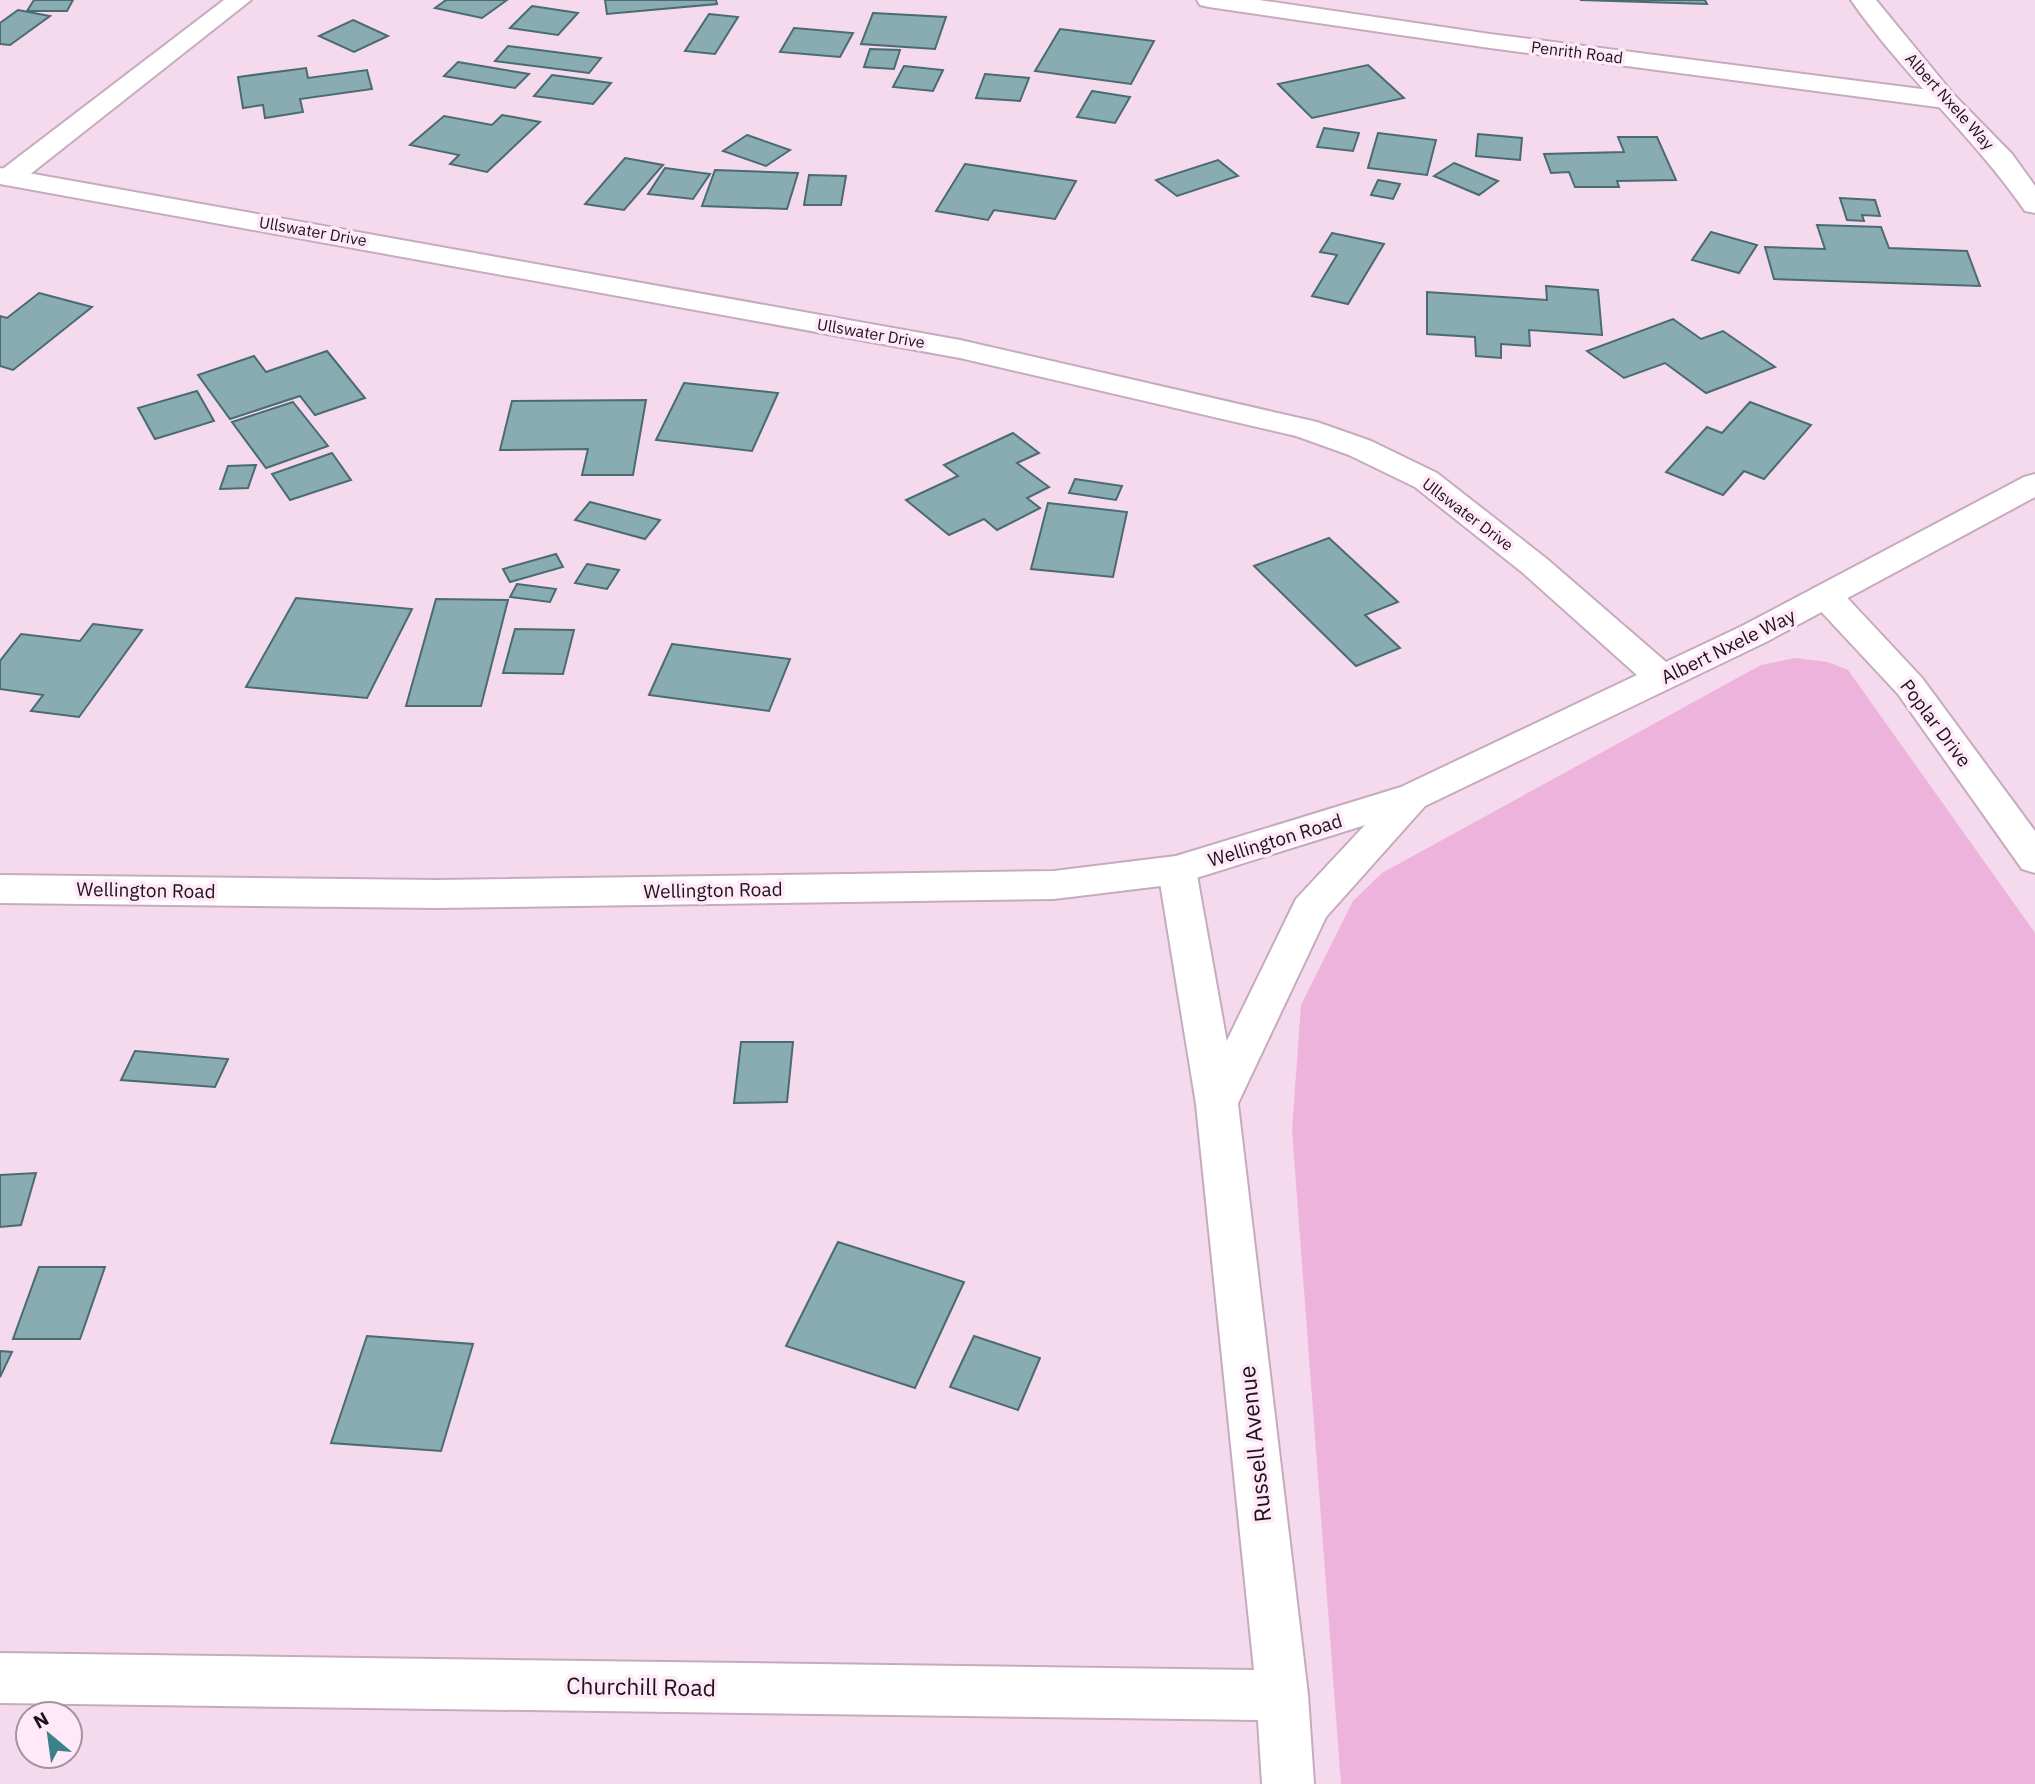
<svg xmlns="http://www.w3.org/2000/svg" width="2035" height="1784" font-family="'IBM Plex Sans',sans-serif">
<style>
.green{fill:#eeb3dc}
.building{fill:#88acb2;stroke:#496b71;stroke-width:2}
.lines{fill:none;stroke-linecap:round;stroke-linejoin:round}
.street-casing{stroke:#c6abbe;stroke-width:4}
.secondary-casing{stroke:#c6abbe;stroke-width:4}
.street{fill:#fff;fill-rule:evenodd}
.secondary{fill:#fff;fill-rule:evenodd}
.labels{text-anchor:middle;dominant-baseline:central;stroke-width:7;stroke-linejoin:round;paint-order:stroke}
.far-street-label{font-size:16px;fill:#1d131a;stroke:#ffe8f7}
.street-label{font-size:19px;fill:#1d131a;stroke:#ffe8f7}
.near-street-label{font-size:23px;fill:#1d131a;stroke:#ffe8f7}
</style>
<rect width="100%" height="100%" fill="#f5d9ec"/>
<polygon class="green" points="1795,658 1828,662 1848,670 2035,933 2035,1784 1341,1784 1292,1130 1301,1005 1353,901 1382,873 1761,665"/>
<g class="building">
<polygon points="34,0 73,0 67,11 27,11"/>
<polygon points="446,0 507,0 482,18 435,8"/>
<polygon points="605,0 716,0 717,4 607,14"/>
<polygon points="1705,0 1707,4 1580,0"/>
<polygon points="532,6 578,13 558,35 510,28"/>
<polygon points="18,10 50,16 10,45 0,44 0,23"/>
<polygon points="873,13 946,17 935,49 861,44"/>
<polygon points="709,14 738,17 715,54 685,51"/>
<polygon points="353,20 388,36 354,52 319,36"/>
<polygon points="794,28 853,33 840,57 780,52"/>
<polygon points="1060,29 1154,41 1131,84 1035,71"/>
<polygon points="508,46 601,58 589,73 495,61"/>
<polygon points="870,49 900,50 894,69 864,67"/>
<polygon points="458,62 529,74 515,88 444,76"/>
<polygon points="1368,65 1404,98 1312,118 1278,84"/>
<polygon points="904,66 943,70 933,91 893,87"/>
<polygon points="306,68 308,78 367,70 372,89 300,99 303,112 265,118 263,105 243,108 238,77"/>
<polygon points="985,74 1029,78 1020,101 976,98"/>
<polygon points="552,75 611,83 593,104 534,96"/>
<polygon points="1092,91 1130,97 1115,123 1077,117"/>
<polygon points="502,115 540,122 487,172 450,164 459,155 410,145 444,116 492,125"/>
<polygon points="1324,128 1359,133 1353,151 1317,147"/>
<polygon points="1378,133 1436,140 1427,175 1368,168"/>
<polygon points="1478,134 1522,138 1520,160 1476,156"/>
<polygon points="747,135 790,150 766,166 723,151"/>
<polygon points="1618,137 1657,137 1676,180 1617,181 1619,187 1575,187 1569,172 1551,173 1544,154 1624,152"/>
<polygon points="625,158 663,165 624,210 585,204"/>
<polygon points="1218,160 1238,176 1177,196 1156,180"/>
<polygon points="1454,163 1498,181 1479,195 1434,176"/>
<polygon points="965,164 1076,181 1055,219 994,210 988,220 936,211"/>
<polygon points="665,168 710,174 693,199 648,194"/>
<polygon points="715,170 798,173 787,209 702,206"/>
<polygon points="809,175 846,176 841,205 804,205"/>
<polygon points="1378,180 1400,184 1393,199 1371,195"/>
<polygon points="1840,198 1875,200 1880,216 1862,215 1864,221 1847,220"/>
<polygon points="1817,225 1881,227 1889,248 1967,251 1980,286 1774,279 1765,247 1825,249"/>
<polygon points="1711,232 1757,245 1739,273 1692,260"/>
<polygon points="1332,233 1384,244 1348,304 1312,296 1337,255 1320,252"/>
<polygon points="1546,286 1598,290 1602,335 1529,330 1530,346 1501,344 1501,358 1476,356 1475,337 1427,334 1427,292 1547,300"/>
<polygon points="39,293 92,307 13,370 0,366 0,316 7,318"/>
<polygon points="1673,319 1701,339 1723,331 1775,367 1706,393 1665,363 1624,378 1587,351"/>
<polygon points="327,351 365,398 315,415 300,396 230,419 198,375 254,356 266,372"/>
<polygon points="684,383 778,393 752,451 656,440"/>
<polygon points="197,391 214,421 155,439 138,408"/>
<polygon points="646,400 633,475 582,475 588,449 500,450 512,401"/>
<polygon points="293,402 328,446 266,468 232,422"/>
<polygon points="1750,402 1811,425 1764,479 1744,471 1723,495 1666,472 1707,427 1722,433"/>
<polygon points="1013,433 1039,453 1017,463 1049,487 1027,498 1040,508 997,530 984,519 949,535 906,500 958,476 944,465"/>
<polygon points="332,453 351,480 290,500 272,474"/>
<polygon points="256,465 248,488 220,489 228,466"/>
<polygon points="1075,479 1122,486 1116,500 1069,493"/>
<polygon points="590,502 660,520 645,539 575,520"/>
<polygon points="1048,503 1127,512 1113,577 1031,569"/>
<polygon points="1329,538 1398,602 1365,615 1400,648 1356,666 1254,566"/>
<polygon points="556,554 563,567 510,582 503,569"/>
<polygon points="587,564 619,570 607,589 575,583"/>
<polygon points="517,584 556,589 550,602 510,597"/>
<polygon points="296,598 412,609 367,698 246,687"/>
<polygon points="436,599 508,600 481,706 406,706"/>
<polygon points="93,624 142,630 79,717 31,711 43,695 0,689 0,661 21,634 80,641"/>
<polygon points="515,629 574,630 563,674 503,673"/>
<polygon points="672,644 790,659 769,711 649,695"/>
<polygon points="741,1042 793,1042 787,1102 734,1103"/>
<polygon points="135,1051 228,1059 215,1087 121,1080"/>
<polygon points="36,1173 21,1225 0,1227 0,1175"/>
<polygon points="838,1242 964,1282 915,1388 786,1346"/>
<polygon points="39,1267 105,1267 80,1339 13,1339"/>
<polygon points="367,1336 473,1344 441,1451 331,1443"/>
<polygon points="974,1336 1040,1358 1018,1410 950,1387"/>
<polygon points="0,1351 12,1352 0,1377"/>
</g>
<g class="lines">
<defs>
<g id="street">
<polygon points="224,0 251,0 19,183 0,183 0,171"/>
<polygon points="1197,0 1259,0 1490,34 1945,92 1954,95 1958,100 1954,105 1945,108 1490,48 1209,7 1200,5"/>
<polygon points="1826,585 1838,588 1922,678 2035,831 2035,873 2022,869 1898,694 1814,604 1809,596 1814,588"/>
<polygon points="1177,856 1190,860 1196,870 1238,1104 1308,1695 1314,1784 1262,1784 1258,1720 0,1703 0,1653 1254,1670 1196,1104 1158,870 1164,860"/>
</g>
<g id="secondary">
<path d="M1851,0H1876L1954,95L2012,154L2035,186V213L2025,211C1973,136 1903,75 1851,0Z"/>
<polygon points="0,168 960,340 1317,422 1371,441 1437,473 1547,559 1666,662 1742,626 2024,477 2035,474 2035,497 1766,642 1425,806 1326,917 1232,1116 1217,1121 1202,1116 1196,1104 1296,899 1365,825 1177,884 1054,899 437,908 0,903 0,875 437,880 1054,871 1176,856 1401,787 1637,675 1523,573 1415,487 1349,455 1296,436 960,358 0,184"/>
</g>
</defs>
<use href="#street" class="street-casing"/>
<use href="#secondary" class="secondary-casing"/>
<use href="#street" class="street"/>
<use href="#secondary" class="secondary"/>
</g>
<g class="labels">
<g class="far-street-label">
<text transform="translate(1577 52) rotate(7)">Penrith Road</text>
<text transform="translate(1950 101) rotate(48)">Albert Nxele Way</text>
<text transform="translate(313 231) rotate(10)">Ullswater Drive</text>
<text transform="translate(871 333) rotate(10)">Ullswater Drive</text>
<text transform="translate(1468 514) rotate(37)">Ullswater Drive</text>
</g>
<g class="street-label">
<text transform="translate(1728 646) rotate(-26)">Albert Nxele Way</text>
<text transform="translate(1936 723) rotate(53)">Poplar Drive</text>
<text transform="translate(1275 840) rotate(-17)">Wellington Road</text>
<text transform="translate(146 890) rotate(1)">Wellington Road</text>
<text transform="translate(713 890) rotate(-1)">Wellington Road</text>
</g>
<g class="near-street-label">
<text transform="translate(1254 1444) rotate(-96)">Russell Avenue</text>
<text transform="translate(641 1686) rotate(1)">Churchill Road</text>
</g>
</g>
<g transform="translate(49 1735) rotate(331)"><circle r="33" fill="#ffe8f7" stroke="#a5939f" stroke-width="2"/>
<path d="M0-5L12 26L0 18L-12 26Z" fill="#3b818c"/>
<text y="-10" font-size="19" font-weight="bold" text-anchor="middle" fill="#1d131a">N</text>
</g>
</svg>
